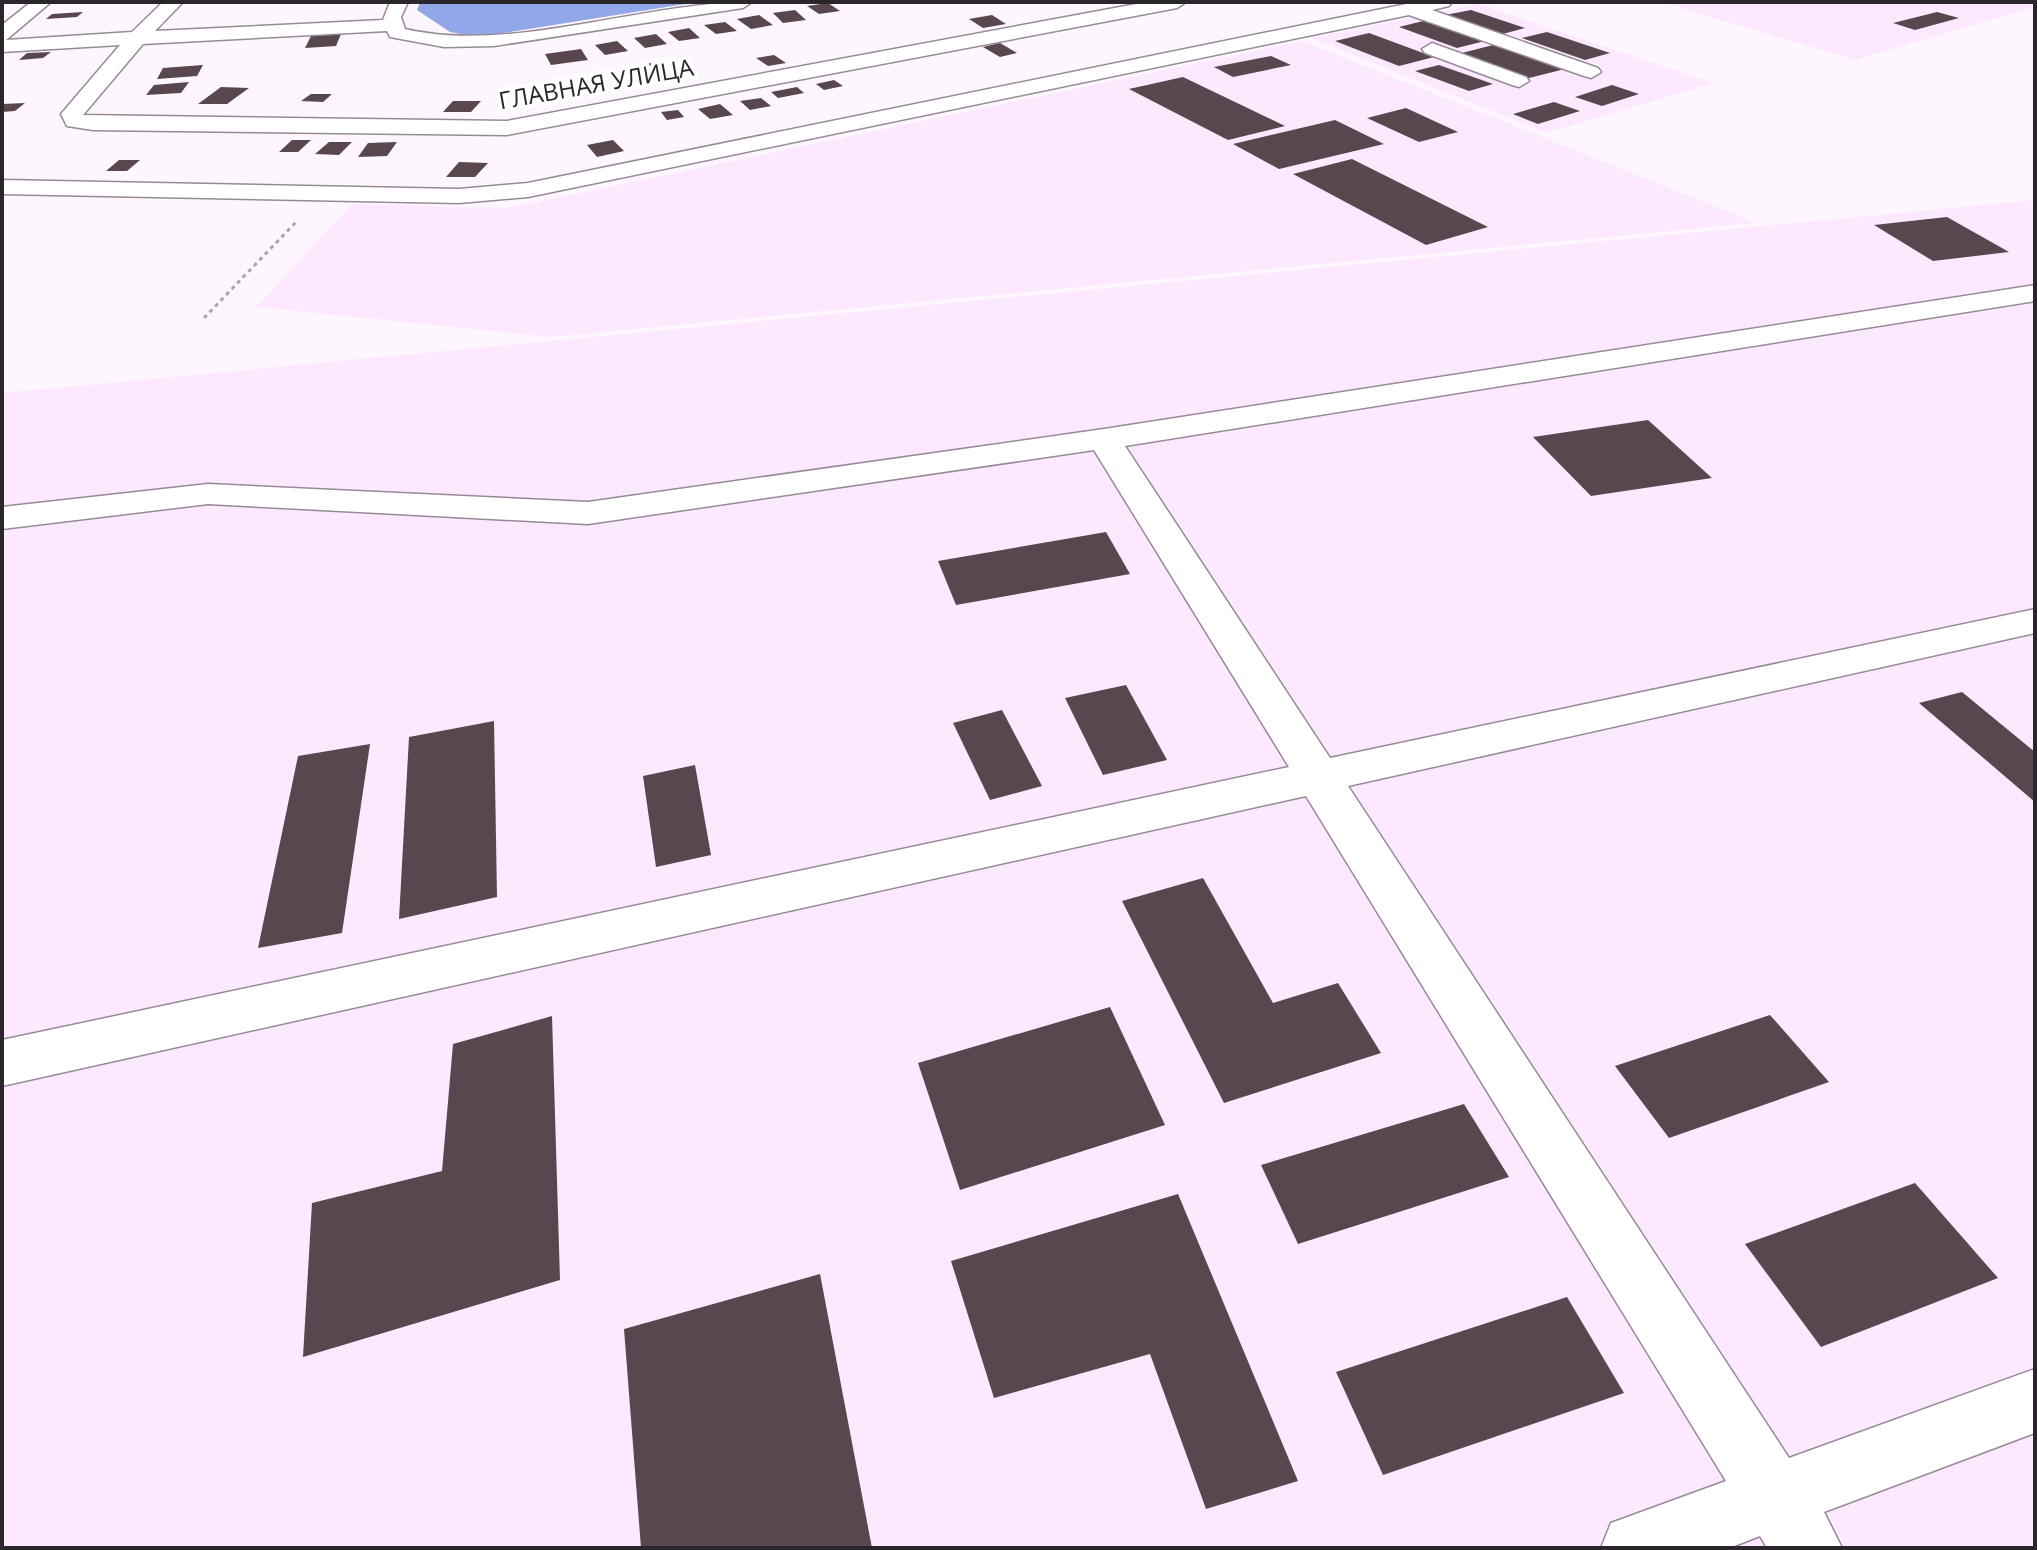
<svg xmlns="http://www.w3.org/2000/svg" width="2037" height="1550" font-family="'Open Sans',sans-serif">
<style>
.built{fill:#fde9ff}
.water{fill:#92a7e8}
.building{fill:#58474e}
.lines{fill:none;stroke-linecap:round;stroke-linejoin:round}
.minor-casing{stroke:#978a98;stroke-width:3}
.path{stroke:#aca5ac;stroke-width:3;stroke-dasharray:4 4;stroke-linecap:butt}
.minor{fill:#fff;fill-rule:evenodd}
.labels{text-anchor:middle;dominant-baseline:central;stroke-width:8;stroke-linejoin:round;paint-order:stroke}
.far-street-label{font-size:24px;fill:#2b262b;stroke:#fff}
</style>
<rect width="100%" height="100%" fill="#fef6ff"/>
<g class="built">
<polygon points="1660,2 2035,2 2035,7 1855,60"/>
<polygon points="1478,4 1714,83 1546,133 1312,38"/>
<polygon points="1302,41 1757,223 551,337 256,307 352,204 508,208"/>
<polygon points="2035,200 2035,1548 2,1548 2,393"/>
</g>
<polygon class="water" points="420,2 698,2 478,37 450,32 417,10"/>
<g class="building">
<polygon points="828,3 840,11 819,14 807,6"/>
<polygon points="795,10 806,20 783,23 773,13"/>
<polygon points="1471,10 1525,28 1499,35 1445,15"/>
<polygon points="83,12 77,17 46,19 52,14"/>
<polygon points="1937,12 1959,18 1915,30 1893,23"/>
<polygon points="759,15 773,25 751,29 737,19"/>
<polygon points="992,15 1006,24 983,28 969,19"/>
<polygon points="1427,20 1485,41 1457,48 1399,27"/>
<polygon points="725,22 737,31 716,34 704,25"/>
<polygon points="689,28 700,38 679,41 668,32"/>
<polygon points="1547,32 1610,53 1585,60 1522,38"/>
<polygon points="1369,33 1434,57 1399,66 1335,41"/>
<polygon points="341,34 336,46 305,48 311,36"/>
<polygon points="656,34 667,44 645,48 634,38"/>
<polygon points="617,41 628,51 605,55 595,45"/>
<polygon points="1000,43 1017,53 1000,57 983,47"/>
<polygon points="1497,44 1565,69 1525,79 1458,54"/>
<polygon points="581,49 588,60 551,65 545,54"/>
<polygon points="51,52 43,58 19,60 27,53"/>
<polygon points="774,55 786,63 768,66 756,58"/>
<polygon points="1271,56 1291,65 1233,77 1214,67"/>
<polygon points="652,63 661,74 630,79 621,68"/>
<polygon points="203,65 197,76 157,79 163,68"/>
<polygon points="1439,65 1493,84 1469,91 1415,71"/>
<polygon points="1183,77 1285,126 1228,140 1129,89"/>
<polygon points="834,80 843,86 824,90 816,84"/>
<polygon points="189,82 181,93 146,95 154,85"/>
<polygon points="1612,85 1639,94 1602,106 1575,97"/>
<polygon points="221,87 249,88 227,104 198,104"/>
<polygon points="797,87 804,93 778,98 771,92"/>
<polygon points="311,94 332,94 323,102 301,101"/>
<polygon points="761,98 771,106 750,110 740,101"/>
<polygon points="453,101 481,101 471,112 443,112"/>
<polygon points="1554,102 1580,111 1538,124 1513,114"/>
<polygon points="25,103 15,111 2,112 2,104"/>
<polygon points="720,104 733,115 710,119 698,109"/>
<polygon points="1406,108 1458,132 1419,142 1367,118"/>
<polygon points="678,110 684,117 667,120 661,112"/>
<polygon points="1335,120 1384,144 1279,169 1233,144"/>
<polygon points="292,140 311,140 298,152 279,152"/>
<polygon points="613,140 624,151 597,157 587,145"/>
<polygon points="329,142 352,142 339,155 315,154"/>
<polygon points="397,142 387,156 358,157 368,143"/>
<polygon points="1352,159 1488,227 1426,245 1293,174"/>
<polygon points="119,160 140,160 127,171 106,171"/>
<polygon points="459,162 488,163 475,177 446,177"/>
<polygon points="1947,217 2009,252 1933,261 1874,225"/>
<polygon points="1648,420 1712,478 1591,496 1533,437"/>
<polygon points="1106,532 1130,574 956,605 938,561"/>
<polygon points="1126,685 1167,760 1103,775 1065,698"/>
<polygon points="1962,692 2035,752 2035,802 1919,703"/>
<polygon points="1002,710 1042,786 990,800 953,723"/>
<polygon points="494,721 497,897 399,919 409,737"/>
<polygon points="370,744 342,933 258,948 298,756"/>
<polygon points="695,765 711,855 656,867 643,776"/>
<polygon points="1203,878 1273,1003 1338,983 1381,1053 1224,1103 1122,901"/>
<polygon points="1110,1007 1165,1125 960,1190 918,1063"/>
<polygon points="1770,1015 1829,1082 1669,1138 1615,1066"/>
<polygon points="552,1016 560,1280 303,1357 312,1203 442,1171 453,1044"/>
<polygon points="1464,1104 1509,1177 1298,1244 1261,1165"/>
<polygon points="1915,1183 1998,1278 1821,1347 1745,1244"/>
<polygon points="1178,1194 1298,1481 1206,1509 1150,1354 994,1398 951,1261"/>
<polygon points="820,1274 872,1548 641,1548 624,1329"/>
<polygon points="1567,1297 1624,1393 1383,1475 1336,1372"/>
</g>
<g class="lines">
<defs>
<g id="minor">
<path d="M31,2H51L6,40L132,32L163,2H183L155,31L383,20L390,2H408L401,17L405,29C511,54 642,2 752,2L743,8L494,46L444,47L390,37L387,31L143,44L83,115L507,121L1147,2H1186L1177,8L507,135L93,130L67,126L61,114L120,45L2,52V25Z"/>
<polygon points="1416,2 1452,2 1449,6 1432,10 1598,68 1601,72 1591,78 1584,76 1409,15 528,197 459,203 2,194 2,180 459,189 528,183"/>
<polygon points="1432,43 1526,77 1529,81 1519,87 1512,85 1425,53 1422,49"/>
<polygon points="2035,285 2035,301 1125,446 1330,758 2035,609 2035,633 1348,786 1789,1458 2035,1369 2035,1433 1824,1512 1842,1548 1767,1548 1760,1536 1729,1548 1601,1548 1611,1523 1726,1481 1306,796 2,1086 2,1040 1289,767 1094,450 588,524 208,504 2,529 2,507 208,484 588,502 1104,429"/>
</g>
</defs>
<use href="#minor" class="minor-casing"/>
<polyline class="path" points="204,318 298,220"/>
<use href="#minor" class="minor"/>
</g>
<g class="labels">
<g class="far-street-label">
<text transform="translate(596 83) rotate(-10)">ГЛАВНАЯ УЛИЦА</text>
</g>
</g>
<rect width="2037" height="1550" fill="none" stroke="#2b262b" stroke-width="8"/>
</svg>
